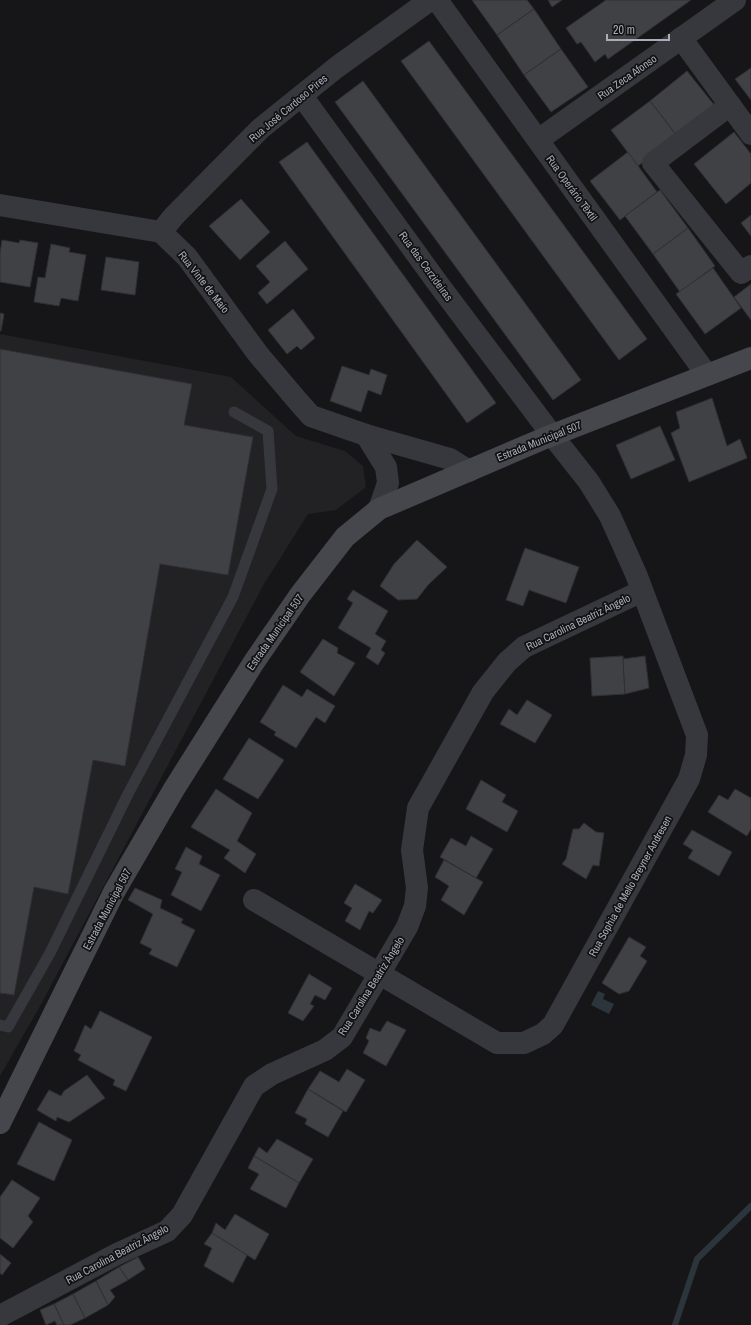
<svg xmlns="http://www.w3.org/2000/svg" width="751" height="1325" font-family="'Archivo Narrow',sans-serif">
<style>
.built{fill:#222225}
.water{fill:#2c353c}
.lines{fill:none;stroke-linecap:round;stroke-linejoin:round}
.stream{stroke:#2c353c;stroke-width:6}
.building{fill:#404145;stroke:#303034}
.lane{stroke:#37383d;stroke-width:11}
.street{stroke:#37383d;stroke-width:22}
.secondary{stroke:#45474d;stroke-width:22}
.labels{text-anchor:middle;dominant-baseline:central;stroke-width:3.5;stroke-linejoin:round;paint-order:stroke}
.street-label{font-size:11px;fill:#a8adb8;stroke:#111113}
</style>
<rect width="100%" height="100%" fill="#161618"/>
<polygon class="built" points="0,334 231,377 296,436 345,451 363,466 366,487 336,510 308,514 264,584 39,1008 0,1076"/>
<polygon class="water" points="598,991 605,994 603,999 614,1004 609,1014 591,1005"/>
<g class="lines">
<polyline class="stream" points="675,1325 697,1259 751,1206"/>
</g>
<g class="building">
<polygon points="472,0 527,0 534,9 497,35"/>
<polygon points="548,0 562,0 552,7"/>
<polygon points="606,0 691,0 608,59 605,54 595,62 581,42 577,44 566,28"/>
<polygon points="534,9 561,49 524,75 497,35"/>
<polygon points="429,41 647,339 619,360 401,61"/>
<polygon points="561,49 588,87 551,112 524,75"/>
<polygon points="751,68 751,100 735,79"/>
<polygon points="687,71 715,106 677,136 650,101"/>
<polygon points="363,81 581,380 553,400 335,102"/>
<polygon points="650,101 677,136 638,166 611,130"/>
<polygon points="734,132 751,154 751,183 726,204 694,164"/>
<polygon points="307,142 496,403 467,423 279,162"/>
<polygon points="628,152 657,192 620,220 590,181"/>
<polygon points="660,190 688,228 653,254 625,216"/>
<polygon points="241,199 270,232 240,260 209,226"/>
<polygon points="751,215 751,236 741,223"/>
<polygon points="688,228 715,266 680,292 653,254"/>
<polygon points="2,240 19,243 20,240 38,243 30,287 0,282 0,253"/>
<polygon points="285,241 308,269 267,304 258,293 270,282 256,266"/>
<polygon points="51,244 70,248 69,252 86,255 78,301 61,298 59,306 34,302 38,277 45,278"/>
<polygon points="106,257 139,262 135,295 101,290"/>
<polygon points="713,268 741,308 705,334 676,294"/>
<polygon points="751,284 751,320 734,297"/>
<polygon points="293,309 315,338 301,350 297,346 287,354 268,330"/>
<polygon points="0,313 4,314 1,331 0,331"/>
<polygon points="0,349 192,384 184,425 253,437 228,575 160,564 125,766 93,760 68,894 34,887 14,995 0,993"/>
<polygon points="342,366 369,375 371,369 387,375 381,395 368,390 361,412 330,401"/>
<polygon points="712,398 727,446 740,439 747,458 689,482 671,433 680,428 676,412"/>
<polygon points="660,426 675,460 631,479 616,445"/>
<polygon points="417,540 447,567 428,585 417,599 398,600 380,586 394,564"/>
<polygon points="525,548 579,567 566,603 529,590 523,606 506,600"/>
<polygon points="353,590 388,611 375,634 386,641 381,650 385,653 378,665 366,657 371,648 338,628 353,603 347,599"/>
<polygon points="323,639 338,648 337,653 355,663 334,696 300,672"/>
<polygon points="623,656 625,694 592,696 590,658"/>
<polygon points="645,656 649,688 625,694 623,659"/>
<polygon points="283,685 302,697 307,689 335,706 325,723 316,717 296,748 274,735 276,732 260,722"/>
<polygon points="527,700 552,715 535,743 500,724 509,709 517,715"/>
<polygon points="249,738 284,760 258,799 223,779"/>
<polygon points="481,780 506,795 502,802 518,811 507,832 466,809"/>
<polygon points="216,789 252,813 237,841 256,854 245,873 224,858 230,850 191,827"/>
<polygon points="735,789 751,798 751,829 747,836 708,812 719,795 728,800"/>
<polygon points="584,823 596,832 604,833 599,866 593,865 586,879 562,864 566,859 573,829 579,829"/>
<polygon points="692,830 732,852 719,876 688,858 693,850 683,844"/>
<polygon points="471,836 493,849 476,878 440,857 451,838 466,846"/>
<polygon points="186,847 202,856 199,864 220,875 201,911 171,895 182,872 175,869"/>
<polygon points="444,860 483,882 464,915 441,900 449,886 435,877"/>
<polygon points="355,884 382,900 373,913 369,911 360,930 345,921 352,908 344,903"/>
<polygon points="135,888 162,900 160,908 183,919 181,923 195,930 177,967 149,954 152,949 140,943 153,914 128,900"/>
<polygon points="629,937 646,947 640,956 647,961 629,991 619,994 602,983"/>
<polygon points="309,974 332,988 325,1000 315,995 310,1004 314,1006 303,1021 288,1013"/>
<polygon points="100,1011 152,1037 126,1091 113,1085 115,1080 78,1060 81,1055 74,1051 85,1025 91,1029"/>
<polygon points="387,1021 406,1030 386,1066 363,1053 369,1041 366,1038 370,1028 380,1032"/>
<polygon points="347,1069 365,1080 346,1112 308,1089 320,1071 339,1082"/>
<polygon points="87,1075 105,1098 69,1122 57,1117 56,1121 37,1110 49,1090 61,1096 64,1091"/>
<polygon points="308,1089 343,1111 328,1137 305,1124 307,1119 295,1113"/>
<polygon points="39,1122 72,1140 54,1181 17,1164"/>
<polygon points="277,1139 313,1159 299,1183 254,1156 259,1147 267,1153"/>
<polygon points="254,1156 299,1183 286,1208 250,1189 259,1174 248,1168"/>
<polygon points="12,1180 40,1198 28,1216 33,1222 13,1248 0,1238 0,1197"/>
<polygon points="235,1214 269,1234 255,1260 212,1233 216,1223 225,1230"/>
<polygon points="212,1233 247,1255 233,1283 204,1266 212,1248 204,1244"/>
<polygon points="0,1254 11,1263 2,1275 0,1273"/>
<polygon points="138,1257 145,1269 128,1280 119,1267"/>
<polygon points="119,1267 128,1280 110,1290 115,1297 108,1305 96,1281"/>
<polygon points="96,1281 108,1305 85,1318 73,1294"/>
<polygon points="73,1294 85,1318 70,1325 64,1325 54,1304"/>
<polygon points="54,1304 64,1325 57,1325 55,1321 46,1325 40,1310"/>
</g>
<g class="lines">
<polyline class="lane" points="0,1025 8,1027 50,953 128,794 233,597 272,489 268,431 234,412"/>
<g class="street">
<polyline points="437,0 707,375"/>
<polyline points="681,38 751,134"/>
<polyline points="730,105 653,163 741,273 751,266"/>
<polyline points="538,140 735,0"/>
<polyline points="0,205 161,232 187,257 258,354 296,399 311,416 366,435 450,459 469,471"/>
<polyline points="161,232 174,216 260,129 337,67 430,0"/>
<polyline points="366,435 386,467 388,483 379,509"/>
<polyline points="254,900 497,1043 524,1043 543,1034 553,1025 689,779 696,755 697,735 636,574 610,516 589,482 552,435 439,285 302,96"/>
<polyline points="0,1316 117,1254 167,1231 182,1215 254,1086 272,1074 325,1050 342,1037 407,927 415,906 417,888 412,850 418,808 483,692 507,662 524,647 642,591"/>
</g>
<polyline class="secondary" points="0,1123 114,892 174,789 254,662 300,595 345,537 379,509 545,438 751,358"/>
</g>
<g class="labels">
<g class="street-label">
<text transform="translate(627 77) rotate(-35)">Rua Zeca Afonso</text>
<text transform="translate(288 108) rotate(-40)">Rua José Cardoso Pires</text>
<text transform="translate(572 188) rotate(54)">Rua Operário Têxtil</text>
<text transform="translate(426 266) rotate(54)">Rua das Cerzideiras</text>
<text transform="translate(204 282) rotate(52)">Rua Vinte de Maio</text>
<text transform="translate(539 441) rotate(-22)">Estrada Municipal 507</text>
<text transform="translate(578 622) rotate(-26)">Rua Carolina Beatriz Ângelo</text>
<text transform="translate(275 632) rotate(-55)">Estrada Municipal 507</text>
<text transform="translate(630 886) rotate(-61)">Rua Sophia de Mello Breyner Andresen</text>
<text transform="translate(107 909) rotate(-62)">Estrada Municipal 507</text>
<text transform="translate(371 986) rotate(-58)">Rua Carolina Beatriz Ângelo</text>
<text transform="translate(117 1254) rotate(-28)">Rua Carolina Beatriz Ângelo</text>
</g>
</g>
<path d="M607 34v6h62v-6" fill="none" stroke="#a8adb8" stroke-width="2"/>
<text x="613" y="34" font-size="12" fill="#a8adb8" stroke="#111113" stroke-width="3" paint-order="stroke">20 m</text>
</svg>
